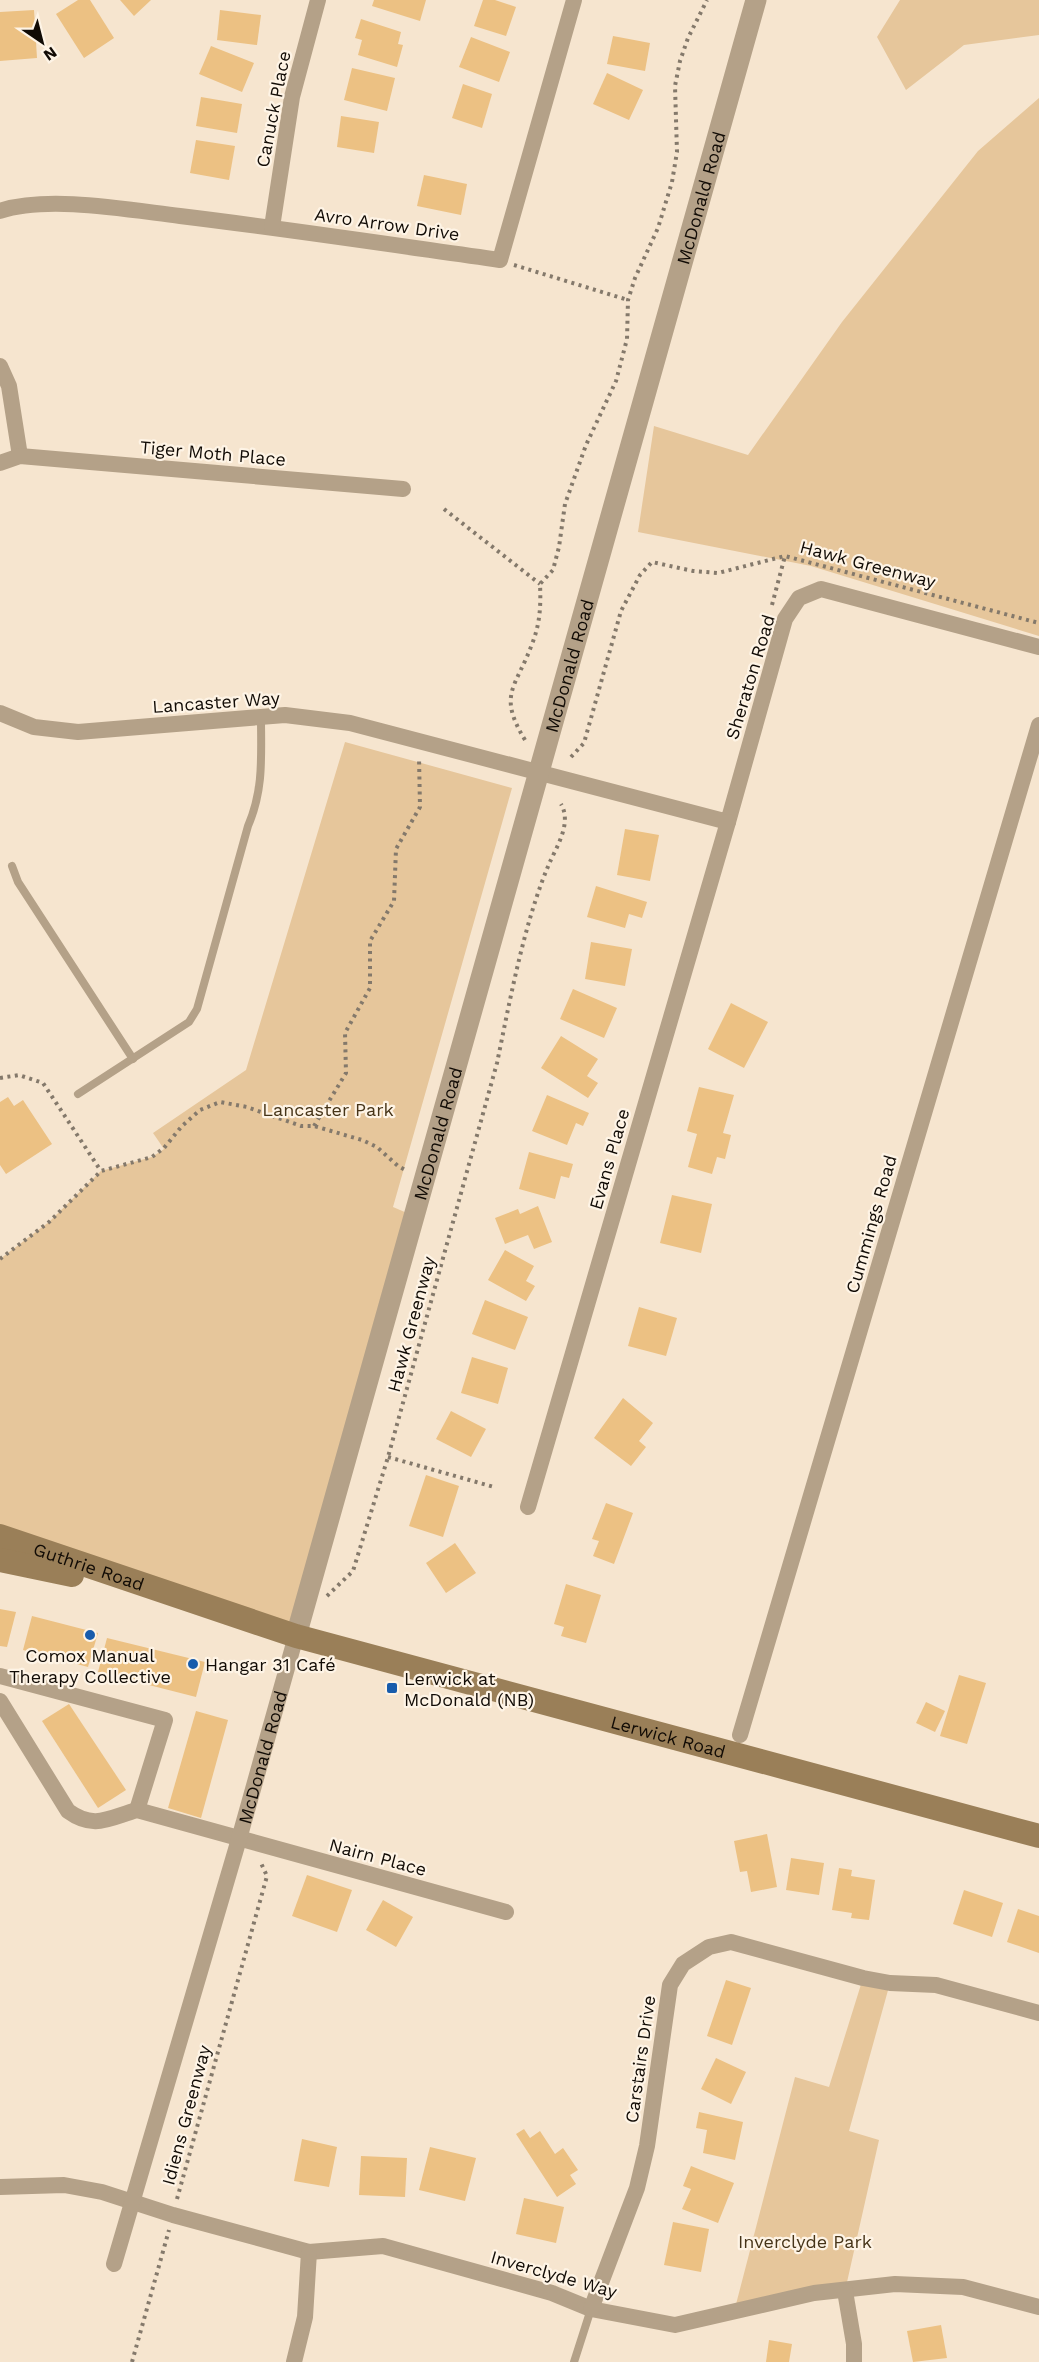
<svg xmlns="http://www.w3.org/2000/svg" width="1039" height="2362" font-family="'Work Sans',sans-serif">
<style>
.green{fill:#e6c69b}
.building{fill:#ecc183}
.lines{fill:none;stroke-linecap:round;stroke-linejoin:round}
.path{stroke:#84796b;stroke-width:4;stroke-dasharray:3 4.5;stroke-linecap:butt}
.service{stroke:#b4a188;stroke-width:8}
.minor{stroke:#b4a188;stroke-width:16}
.tertiary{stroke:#b4a188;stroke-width:21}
.secondary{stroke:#9a7f58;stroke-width:24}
.poi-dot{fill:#185cac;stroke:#fef4e6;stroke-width:2}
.labels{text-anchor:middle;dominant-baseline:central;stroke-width:4.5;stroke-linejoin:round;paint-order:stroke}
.street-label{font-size:18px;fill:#110b05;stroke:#fef4e6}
.park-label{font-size:18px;fill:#463418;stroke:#fef4e6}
.poi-label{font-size:18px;fill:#110b05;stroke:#fef4e6;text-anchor:start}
</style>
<rect width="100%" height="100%" fill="#f6e5cf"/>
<g class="green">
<polygon points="900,0 1039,0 1039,35 964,45 906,90 877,37"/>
<polygon points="1039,98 1039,636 811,566 638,532 654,426 748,455 842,322 978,151"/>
<polygon points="345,742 512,788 393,1207 414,1216 296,1636 0,1536 0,1259 49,1222 101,1171 152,1157 164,1149 153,1133 246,1070"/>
<polygon points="863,1978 890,1983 849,2131 879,2140 845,2291 734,2312 795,2077 829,2087"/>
</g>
<g class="building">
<polygon points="78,0 90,0 114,38 84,58 56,14"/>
<polygon points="120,0 151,0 134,16"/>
<polygon points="374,0 426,0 420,21 372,6"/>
<polygon points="483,0 495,0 516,7 506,36 474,26"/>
<polygon points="34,10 37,58 0,61 0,12"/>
<polygon points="220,10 261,15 257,45 217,40"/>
<polygon points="361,19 401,32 398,44 403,45 397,67 358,55 362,40 355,38"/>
<polygon points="613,36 650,43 645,71 607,64"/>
<polygon points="471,37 510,52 499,82 459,67"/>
<polygon points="211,46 254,63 242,92 199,74"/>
<polygon points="352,68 395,78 387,111 344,100"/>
<polygon points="607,73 643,90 629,120 593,104"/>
<polygon points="463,84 492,94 482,128 452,118"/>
<polygon points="201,97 242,104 237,133 196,126"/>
<polygon points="341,116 379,122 374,153 337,147"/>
<polygon points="196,140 235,146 229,180 190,173"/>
<polygon points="424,175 467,184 461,215 417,206"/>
<polygon points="625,829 659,835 650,881 617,875"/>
<polygon points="596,886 647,902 642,918 629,914 625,928 587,917"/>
<polygon points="591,942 632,949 625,986 585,979"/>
<polygon points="573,989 617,1008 604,1038 560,1019"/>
<polygon points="731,1003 768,1022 744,1068 708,1049"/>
<polygon points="561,1036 598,1059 587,1076 598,1083 588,1098 541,1068"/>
<polygon points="699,1087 734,1095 723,1133 731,1135 725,1159 717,1157 712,1174 688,1167 697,1134 687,1131"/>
<polygon points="547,1095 589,1113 583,1126 576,1123 567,1145 532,1131"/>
<polygon points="8,1097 14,1106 23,1100 52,1144 6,1174 0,1165 0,1102"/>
<polygon points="529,1152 573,1164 569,1178 561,1176 555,1199 519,1189"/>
<polygon points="672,1195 712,1204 701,1253 660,1243"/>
<polygon points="538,1206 552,1242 534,1249 528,1235 505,1244 495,1218 518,1209 520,1214"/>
<polygon points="505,1250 534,1266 526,1281 535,1286 526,1301 488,1280"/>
<polygon points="485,1300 528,1317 515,1350 472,1334"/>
<polygon points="639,1307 677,1318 666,1356 628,1346"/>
<polygon points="472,1357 508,1368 498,1404 461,1393"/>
<polygon points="623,1398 653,1423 639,1441 646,1447 631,1466 594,1438"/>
<polygon points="451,1411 486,1429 471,1457 436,1439"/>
<polygon points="426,1475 459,1486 443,1537 409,1526"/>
<polygon points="606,1503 633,1513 614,1564 593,1556 599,1541 592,1539"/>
<polygon points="455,1543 476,1573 446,1593 426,1563"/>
<polygon points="566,1584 601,1595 586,1643 561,1636 564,1627 554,1624"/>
<polygon points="0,1609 16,1612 7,1647 0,1646"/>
<polygon points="32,1616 98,1633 88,1667 23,1650"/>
<polygon points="107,1638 205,1662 196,1697 98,1672"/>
<polygon points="959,1675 986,1683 967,1744 940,1736"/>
<polygon points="926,1702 945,1711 935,1732 916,1723"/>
<polygon points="69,1704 126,1790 98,1808 42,1721"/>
<polygon points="196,1711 228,1720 201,1818 168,1808"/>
<polygon points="767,1834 777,1887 751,1892 747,1871 740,1872 734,1841"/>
<polygon points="791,1858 824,1863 819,1895 786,1890"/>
<polygon points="839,1868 852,1870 851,1876 875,1880 869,1920 851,1918 852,1913 832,1910"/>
<polygon points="307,1875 352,1890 337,1932 292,1916"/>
<polygon points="964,1890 1003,1903 992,1937 953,1924"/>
<polygon points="383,1900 413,1917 396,1947 366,1930"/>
<polygon points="1018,1909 1039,1916 1039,1953 1007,1942"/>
<polygon points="726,1980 751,1988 732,2045 707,2036"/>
<polygon points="716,2058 746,2072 731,2104 701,2089"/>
<polygon points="699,2112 743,2122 735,2160 703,2153 707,2130 696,2128"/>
<polygon points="524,2129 530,2138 540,2131 555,2154 563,2148 578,2170 570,2175 576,2184 557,2197 516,2134"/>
<polygon points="302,2139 337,2147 329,2187 294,2181"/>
<polygon points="430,2147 476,2158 465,2201 419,2190"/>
<polygon points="361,2156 407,2158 405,2197 359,2195"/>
<polygon points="691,2166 734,2183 718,2223 682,2209 691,2189 683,2186"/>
<polygon points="524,2198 564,2207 556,2243 516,2234"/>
<polygon points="673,2222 709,2229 701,2272 664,2265"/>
<polygon points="941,2325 947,2358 913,2362 907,2331"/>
<polygon points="769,2340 792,2344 789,2362 766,2362"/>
</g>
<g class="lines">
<g class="path">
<polyline points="514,265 628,300"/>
<polyline points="444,509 540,584"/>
<polyline points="772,605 785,556"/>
<path d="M525,740C497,694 516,688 532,644C540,624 541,606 540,584L553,570L559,547L565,504L586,445L616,381L627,339L628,300L635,278L658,228L672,182L677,152L675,86L680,61L688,38L707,0"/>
<polyline points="571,757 584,743 621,611 640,575 652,562 693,571 718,573 785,556 1039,623"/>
<polyline points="0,1078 19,1075 43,1083 101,1171"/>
<polyline points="314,1126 346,1073 345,1033 370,988 370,941 394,901 396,849 420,807 419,757"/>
<polyline points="0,1259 49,1222 101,1171 152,1157 164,1148 182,1126 200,1110 220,1102 247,1107 301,1126 314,1126 362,1140 377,1147 398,1166 407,1171"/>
<polyline points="388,1457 494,1487"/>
<path d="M327,1596L353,1571L388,1457L497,1063C510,1000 524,923 549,864C557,846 572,823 561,804"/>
<polyline points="177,2199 267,1876 260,1861"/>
<polyline points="132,2362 169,2230"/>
</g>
<g class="service">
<polyline points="12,866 18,882 133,1059"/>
<path d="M78,1094L189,1022L197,1009L248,826C264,789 261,756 261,717"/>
<polyline points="574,2362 591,2309"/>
</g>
<g class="minor">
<path d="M0,211C48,195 129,210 180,216C287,229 394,245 500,260L574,0"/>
<polyline points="272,227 292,97 318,0"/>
<polyline points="0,366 9,386 20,456"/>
<polyline points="0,463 20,456 403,489"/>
<polyline points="0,713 34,727 78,732 285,715 350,723 728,822 785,619 799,598 821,589 1039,647"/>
<polyline points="528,1507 728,822"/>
<polyline points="0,1676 165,1720 137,1810"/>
<path d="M0,1701L68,1811C94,1830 109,1818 137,1810L506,1912"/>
<polyline points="740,1735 1039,725"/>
<polyline points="0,2187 64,2185 102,2192 173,2215 309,2252 383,2246 552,2293 591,2309 675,2325 814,2293 895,2284 963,2287 1039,2307"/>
<path id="s1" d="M114,2264L239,1839L296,1636"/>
<polyline points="845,2291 854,2344 854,2362"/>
<polyline points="591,2309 637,2188 647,2146 670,1985 683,1964 709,1947 731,1942 863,1978 890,1983 936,1985 1039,2013"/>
<polyline points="294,2362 305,2317 309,2252"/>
</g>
<path class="tertiary" id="s2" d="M296,1636L756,0"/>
<g class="secondary">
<path id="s3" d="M0,1536L296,1636L1039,1836"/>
<polyline points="0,1560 72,1575"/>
</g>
</g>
<g class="poi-dot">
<circle cx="90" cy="1635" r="6"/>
<circle cx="193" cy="1664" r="6"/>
<rect x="386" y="1682" width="12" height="12" rx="3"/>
</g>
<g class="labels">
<g class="street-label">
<text transform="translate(273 109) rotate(-79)">Canuck Place</text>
<text stroke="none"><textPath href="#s2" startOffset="1494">McDonald Road</textPath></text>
<text transform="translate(387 224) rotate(8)">Avro Arrow Drive</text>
<text transform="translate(213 453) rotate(5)">Tiger Moth Place</text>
<text transform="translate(868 564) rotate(15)">Hawk Greenway</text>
<text stroke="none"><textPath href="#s2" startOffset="1008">McDonald Road</textPath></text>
<text transform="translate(750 677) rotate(-73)">Sheraton Road</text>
<text transform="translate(216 702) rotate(-4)">Lancaster Way</text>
<text stroke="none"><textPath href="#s2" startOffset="522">McDonald Road</textPath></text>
<text transform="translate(609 1159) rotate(-74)">Evans Place</text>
<text transform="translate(871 1224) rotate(-74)">Cummings Road</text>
<text transform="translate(411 1324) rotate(-75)">Hawk Greenway</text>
<text stroke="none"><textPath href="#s3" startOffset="94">Guthrie Road</textPath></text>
<text stroke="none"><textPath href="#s3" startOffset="698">Lerwick Road</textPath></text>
<text stroke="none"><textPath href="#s1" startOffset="528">McDonald Road</textPath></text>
<text transform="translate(378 1857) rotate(15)">Nairn Place</text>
<text transform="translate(640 2059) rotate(-82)">Carstairs Drive</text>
<text transform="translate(186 2115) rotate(-75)">Idiens Greenway</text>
<text transform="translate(554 2274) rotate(16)">Inverclyde Way</text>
</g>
<g class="park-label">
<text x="328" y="1109">Lancaster Park</text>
<text x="805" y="2241">Inverclyde Park</text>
</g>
<g class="poi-label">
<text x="90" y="1655" text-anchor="middle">Comox Manual<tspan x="90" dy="21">Therapy Collective</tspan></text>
<text x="205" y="1664">Hangar 31 Café</text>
<text x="404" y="1678">Lerwick at<tspan x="404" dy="21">McDonald (NB)</tspan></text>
</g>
</g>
<g transform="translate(42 42) rotate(145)" stroke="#fef4e6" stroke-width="4.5" paint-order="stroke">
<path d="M0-4.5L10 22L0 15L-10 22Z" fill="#110b05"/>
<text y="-9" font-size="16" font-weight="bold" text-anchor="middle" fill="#110b05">N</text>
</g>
</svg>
